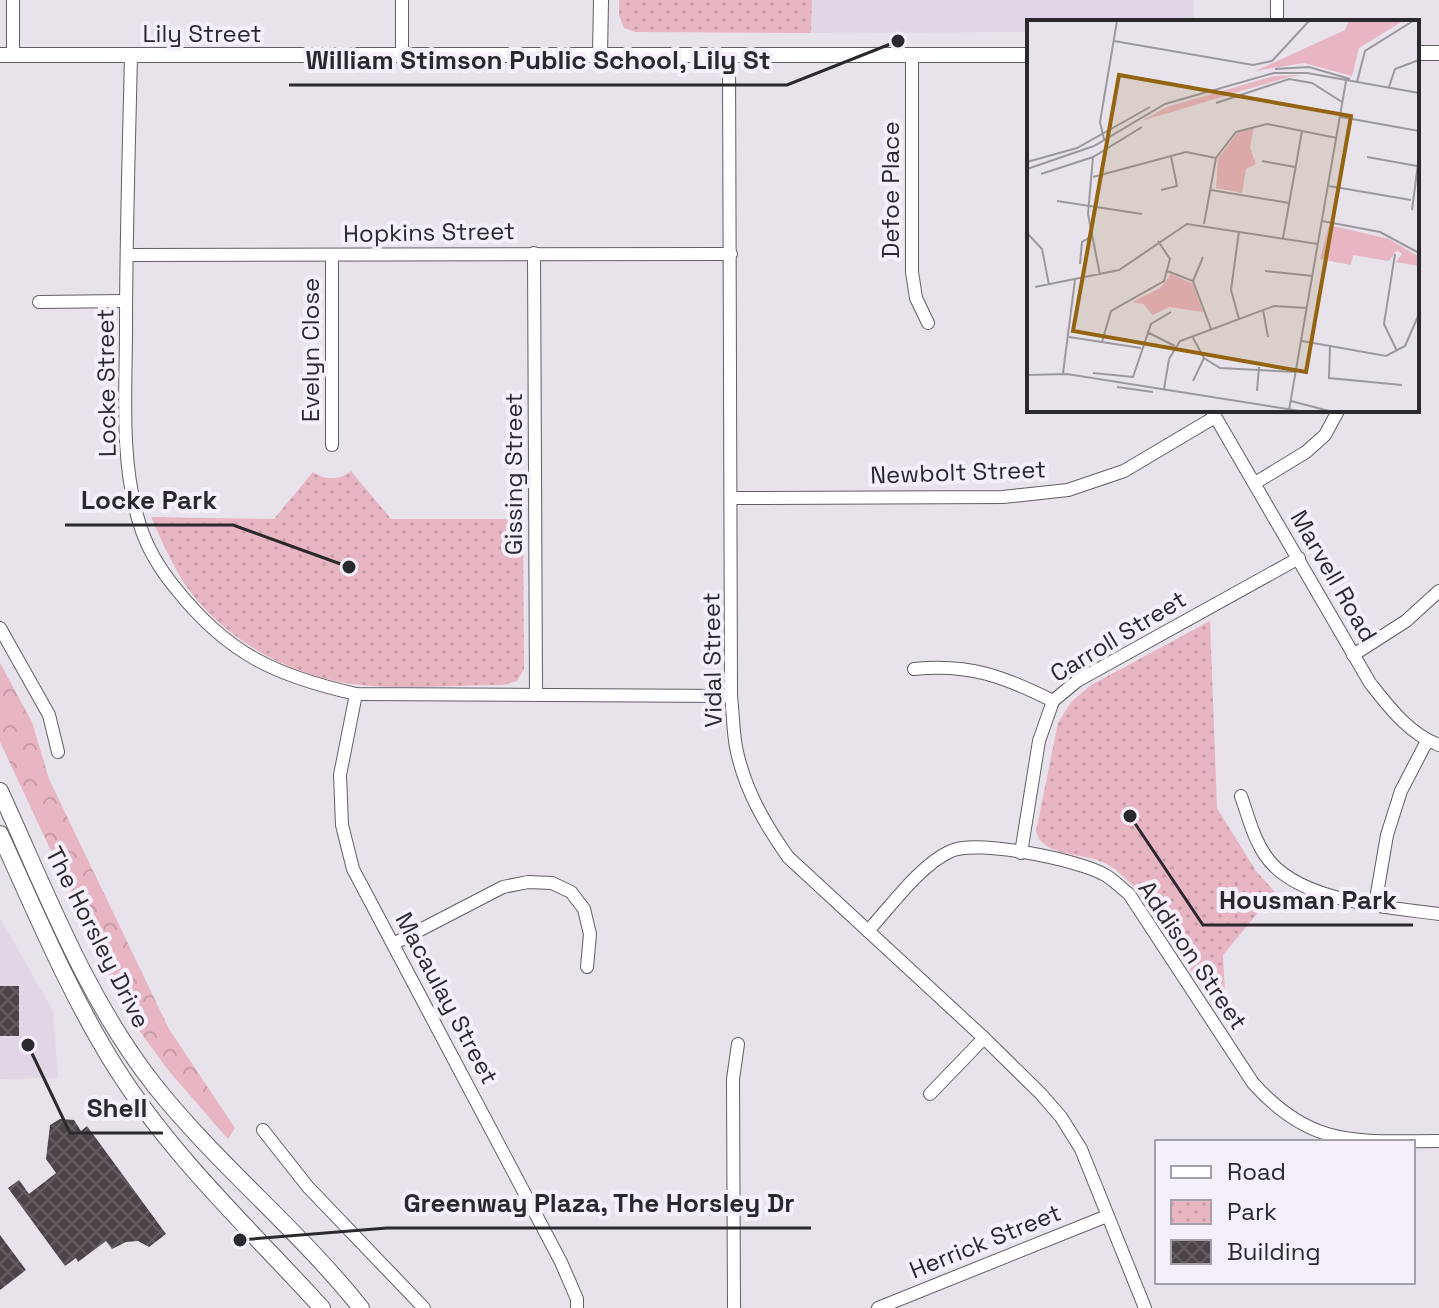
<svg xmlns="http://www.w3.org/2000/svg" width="1439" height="1308" font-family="'Space Grotesk',sans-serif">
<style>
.built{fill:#e0d6e6}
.forest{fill:url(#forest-crowns)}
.park{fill:url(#park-dots)}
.building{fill:url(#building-cross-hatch)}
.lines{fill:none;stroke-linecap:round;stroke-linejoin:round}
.minor-casing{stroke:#635e66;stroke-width:14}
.tertiary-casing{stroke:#635e66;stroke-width:16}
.secondary-casing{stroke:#635e66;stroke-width:18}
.minor{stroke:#fff;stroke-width:12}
.tertiary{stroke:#fff;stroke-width:14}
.secondary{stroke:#fff;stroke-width:16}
.labels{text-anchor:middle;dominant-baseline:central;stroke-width:8;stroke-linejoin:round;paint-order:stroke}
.street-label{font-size:24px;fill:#2b292d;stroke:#f5eff9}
.inset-road{fill:none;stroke:#9c989f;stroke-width:2}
.view{fill:#936411;fill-opacity:0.15;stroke:#936411;stroke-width:4}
.inset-edge{fill:none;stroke:#2b292d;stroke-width:4}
.leader{fill:none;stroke:#2b292d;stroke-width:3}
.callout-dot{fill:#2b292d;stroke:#f5eff9;stroke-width:3}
.callout-label{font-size:26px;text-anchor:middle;font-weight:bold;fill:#2b292d;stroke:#f5eff9;stroke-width:8;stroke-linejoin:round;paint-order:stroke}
</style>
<defs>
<pattern id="forest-crowns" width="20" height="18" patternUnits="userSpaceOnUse" patternTransform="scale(2)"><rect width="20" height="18" fill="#e8b5c2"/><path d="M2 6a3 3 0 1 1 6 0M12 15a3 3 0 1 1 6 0" fill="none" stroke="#c79ca7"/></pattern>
<pattern id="park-dots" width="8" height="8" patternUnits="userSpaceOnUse" patternTransform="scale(2)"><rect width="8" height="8" fill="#e8b5c2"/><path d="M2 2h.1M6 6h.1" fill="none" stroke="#c79ca7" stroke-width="1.8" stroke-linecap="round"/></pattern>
<pattern id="building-cross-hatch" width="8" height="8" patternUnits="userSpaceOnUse" patternTransform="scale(2)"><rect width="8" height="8" fill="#4d444a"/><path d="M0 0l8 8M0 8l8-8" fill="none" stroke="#645d62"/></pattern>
</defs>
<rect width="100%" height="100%" fill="#e8e2eb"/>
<g class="built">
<polygon points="812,0 1194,0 1194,22 1029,22 1029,32 811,33"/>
<polygon points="0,918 53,1011 58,1078 0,1079"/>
</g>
<polygon class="forest" points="0,663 32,722 49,779 169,1029 235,1128 228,1139 168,1070 128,1015 0,742"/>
<g class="park">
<polygon points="619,0 812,0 811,33 635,32 624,28 619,15"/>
<path d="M351,471L391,519H523L524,669L517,681L503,685C456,685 407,690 361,685C292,678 223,640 184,583C171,562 161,539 151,517L274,519L313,472C325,481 340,480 351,471Z"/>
<path d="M1210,621L1217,808L1256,871L1275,892L1223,955L1226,1014L1222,1016L1139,893C1128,880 1116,867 1100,861C1080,853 1041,856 1036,831L1058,723L1071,702L1091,685Z"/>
</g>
<g class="building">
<rect x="0" y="986" width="19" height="50"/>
<polygon points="60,1119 74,1120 81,1131 87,1126 166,1234 149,1247 138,1241 126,1242 112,1249 106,1241 78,1262 76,1258 65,1266 8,1188 19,1180 29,1194 56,1173 46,1159 50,1125"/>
<polygon points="0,1235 26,1270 0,1290"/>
</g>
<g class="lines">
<defs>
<g id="minor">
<polyline points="1277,22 1277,0"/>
<polyline points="402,54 402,0"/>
<polyline points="13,55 13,0"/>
<path d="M131,55C129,146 126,237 126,328C126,392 120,460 139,522C146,546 161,571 177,590C229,655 277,676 356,694L731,696"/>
<polyline points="912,55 912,272 916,298 928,323"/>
<path d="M729,56L731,696C733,713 733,731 736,747C744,788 764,823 788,857L984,1038L1041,1094L1061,1117L1081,1149L1145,1308"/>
<polyline points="534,253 536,695"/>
<polyline points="127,255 731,254"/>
<polyline points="332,255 332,445"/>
<polyline points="39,302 126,301"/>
<path d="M1212,411L1370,683C1389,707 1409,734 1439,745"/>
<polyline points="1255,483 1306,452 1325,435 1338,411"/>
<polyline points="732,498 1003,497 1068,490 1124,471 1215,417"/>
<polyline points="0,628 49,715 58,752"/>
<polyline points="1353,655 1406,621 1439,591"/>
<path d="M914,669C969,663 1005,677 1053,701"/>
<polyline points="356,694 340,775 342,825 353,869 561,1262 577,1299 577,1308"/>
<path d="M1241,796C1248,816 1253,837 1265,855C1296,902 1388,907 1439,914"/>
<polyline points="1021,853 1039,741 1053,701 1077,681 1299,558"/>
<polyline points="1375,905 1387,835 1401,791 1427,741"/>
<path d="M868,931C890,907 921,864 951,851C977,839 1080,860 1105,875C1114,880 1121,888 1129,894L1253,1083C1312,1149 1358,1141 1439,1141"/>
<polyline points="393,944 503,887 528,882 552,883 571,892 584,909 590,934 587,967"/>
<polyline points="930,1094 984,1038"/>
<polyline points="263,1130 308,1187 424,1308"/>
<polyline points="734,1308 733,1079 738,1044"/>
<polyline points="878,1308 1107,1216"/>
</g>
<g id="tertiary">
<polyline points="1417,53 1439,53"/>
<polyline points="0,55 1029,55"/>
<polyline points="600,55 601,0"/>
</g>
<g id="secondary">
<path d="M0,791C46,891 86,999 155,1086C218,1165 298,1229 361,1308"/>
<path d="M0,834C36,913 70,995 116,1068C173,1158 251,1230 322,1308"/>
</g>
</defs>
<use href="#minor" class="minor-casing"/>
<use href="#tertiary" class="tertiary-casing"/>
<use href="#secondary" class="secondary-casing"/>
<use href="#minor" class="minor"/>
<use href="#tertiary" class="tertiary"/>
<use href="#secondary" class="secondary"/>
</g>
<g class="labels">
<g class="street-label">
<text x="202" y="33">Lily Street</text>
<text transform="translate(890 190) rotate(-90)">Defoe Place</text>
<text transform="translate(429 232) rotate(-1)">Hopkins Street</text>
<text transform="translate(310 350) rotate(-90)">Evelyn Close</text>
<text transform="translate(106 383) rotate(-91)">Locke Street</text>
<text transform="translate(958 472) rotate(-2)">Newbolt Street</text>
<text transform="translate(513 474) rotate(-90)">Gissing Street</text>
<text transform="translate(1334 576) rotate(60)">Marvell Road</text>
<text transform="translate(1118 636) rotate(-31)">Carroll Street</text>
<text transform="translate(712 660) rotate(-91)">Vidal Street</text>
<text transform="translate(98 937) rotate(63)">The Horsley Drive</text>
<text transform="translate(1193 955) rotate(56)">Addison Street</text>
<text transform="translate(447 998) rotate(62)">Macaulay Street</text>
<text transform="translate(985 1241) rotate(-22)">Herrick Street</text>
</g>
</g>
<g transform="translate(1027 20)">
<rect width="392" height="392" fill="#e8e2eb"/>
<path d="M275,55L258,58L114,101L140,87L247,56Z" fill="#e8b5c2"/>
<path d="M322,1H376L332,28L325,56L277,43L228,51L318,10ZM227,107L223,128L229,144L219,149L215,173L189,168L191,139L210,113ZM302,205L362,219L392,237V246L369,242L375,234L370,230L362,241L326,235L324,245L293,239ZM144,254L166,264L176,292L142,287L126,295L116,284L105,282L133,268Z" fill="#e8b5c2"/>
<path class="inset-road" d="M87,21L226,45L245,41L282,1M248,49L282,47L323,59M330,62L338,31L386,1M362,67L368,49L392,40M189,83L262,59L285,63L315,82M314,97L392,111M77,119L73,102L90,1M66,137L61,194L73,255M340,137L390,146M235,141L268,147M0,142L50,128L123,87M0,149L67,126L138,84L247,53H280L392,73M14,154L66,137L115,107M66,157L159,132L189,138M302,166L384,180M134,170L150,166L144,136M184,170L262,183M30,181L115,194M385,190L392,136M295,201L353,212L392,233M177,204L189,138L209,112L240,104L310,118M0,213L15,229L22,265M256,218L275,111M368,234L357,304L370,331M53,244L55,222L65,216M140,251L166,261L184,309M238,251L286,256M166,261L176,237M8,267L92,250L160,204L291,224M236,290L241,317M212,299L204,270L212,211M120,312L148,326M165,316L177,338L193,348L269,352M42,317L114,328M275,321L359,336L378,326L392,294M75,322L84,291L137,261L143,239L131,221M303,327L302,358L375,365M36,353L48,260M66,353L106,357L124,304L144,292M0,355L40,354L273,391M166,361L177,338M90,367L126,372M137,369L142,339L153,321L247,286L280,288M230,371L232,347M264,381L302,391M262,390L319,61"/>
<path class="view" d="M92,55L324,96L279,352L46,311Z"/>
<rect width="392" height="392" class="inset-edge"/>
</g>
<path class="leader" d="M898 41L787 85H289M349 567L233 525H65M1130 816L1203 925H1413M28 1045L70 1133H163M240 1240L387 1228H811"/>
<g class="callout-dot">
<circle cx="898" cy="41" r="8"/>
<circle cx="349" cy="567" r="8"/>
<circle cx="1130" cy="816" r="8"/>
<circle cx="28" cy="1045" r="8"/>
<circle cx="240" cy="1240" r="8"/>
</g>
<g class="callout-label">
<text x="538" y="69">William Stimson Public School, Lily St</text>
<text x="149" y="509">Locke Park</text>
<text x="1308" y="909">Housman Park</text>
<text x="117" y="1117">Shell</text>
<text x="599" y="1212">Greenway Plaza, The Horsley Dr</text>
</g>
<rect x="1155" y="1140" width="260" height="144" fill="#f5eff9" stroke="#a4a0a7" stroke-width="2"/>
<rect x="1171" y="1166" width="40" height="12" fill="#ffffff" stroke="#a4a0a7" stroke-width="2"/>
<text x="1227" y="1180" font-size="24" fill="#2b292d">Road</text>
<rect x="1171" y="1200" width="40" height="24" fill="url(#park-dots)" stroke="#a4a0a7" stroke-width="2"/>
<text x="1227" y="1220" font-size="24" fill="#2b292d">Park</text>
<rect x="1171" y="1240" width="40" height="24" fill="url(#building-cross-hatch)" stroke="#a4a0a7" stroke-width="2"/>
<text x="1227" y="1260" font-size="24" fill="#2b292d">Building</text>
</svg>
